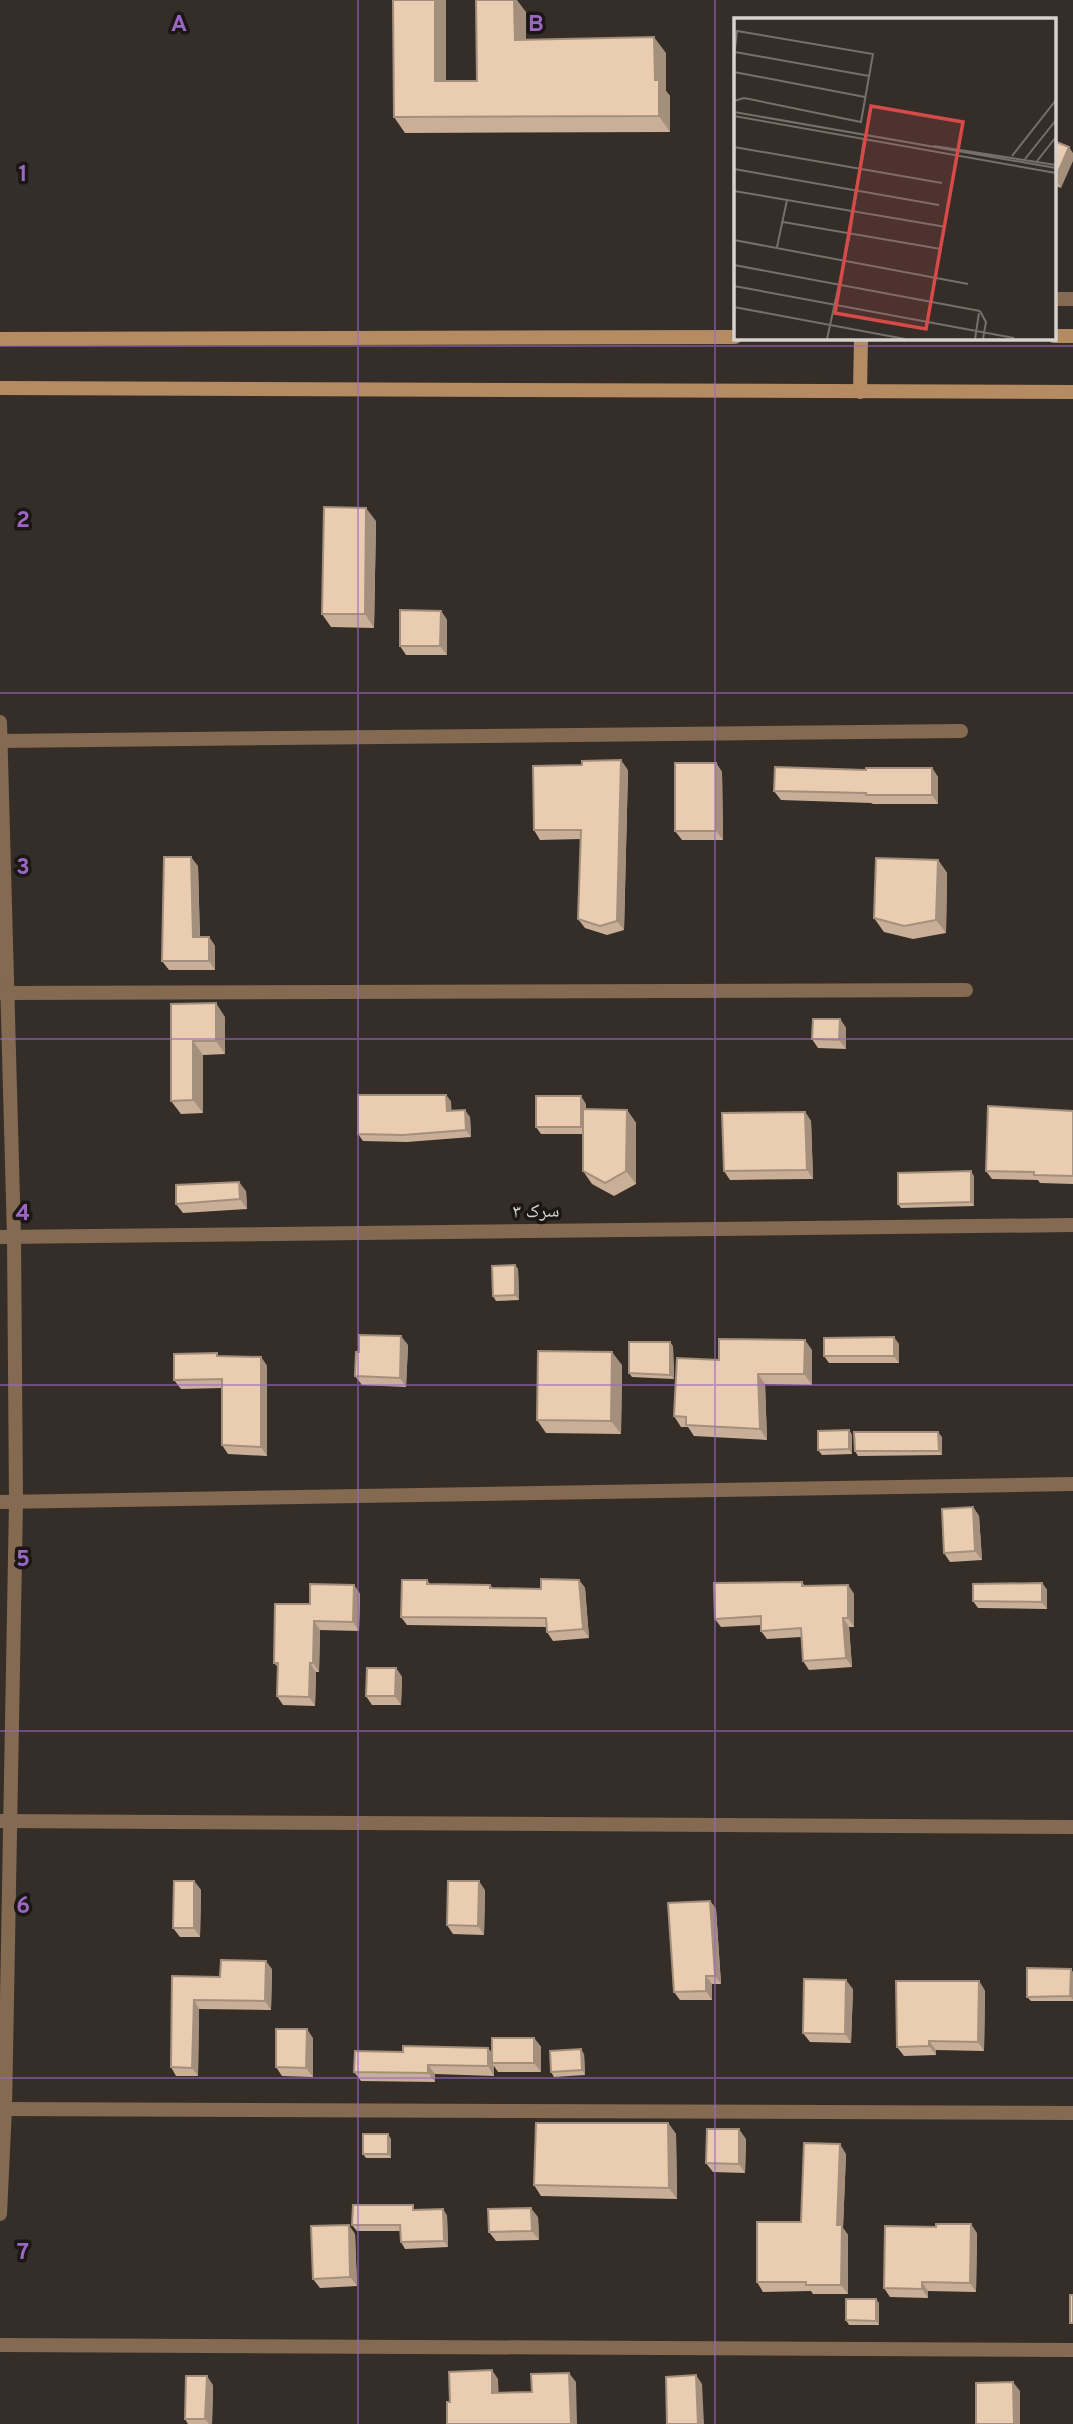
<svg xmlns="http://www.w3.org/2000/svg" width="1073" height="2424" font-family="Overpass,'Noto Naskh Arabic',sans-serif">
<style>
.lines{fill:none;stroke-linecap:round;stroke-linejoin:round}
.minor{stroke:#856a52;stroke-width:14}
.secondary{stroke:#b58b63;stroke-width:14}
.wall{fill:#c9af98}
.shaded-wall{fill:#a48f7c}
.building{fill:#eaccb1;stroke:#a48f7c;stroke-width:2}
.grid{fill:none;stroke:#9b66c4;stroke-width:2;stroke-opacity:0.55}
.labels{text-anchor:middle;dominant-baseline:central;stroke-width:7;stroke-linejoin:round;paint-order:stroke}
.street-label{font-size:19px;fill:#d6d2ce;stroke:#1a1714}
.inset-road{fill:none;stroke:#75706a;stroke-width:2}
.view{fill:#d64a49;fill-opacity:0.15;stroke:#d64a49;stroke-width:3.5}
.inset-edge{fill:none;stroke:#d6d2ce;stroke-width:3.5}
.grid-label{font-size:23px;text-anchor:middle;font-weight:bold;fill:#9b66c4;stroke:#1a1714;stroke-width:7;stroke-linejoin:round;paint-order:stroke}
</style>
<rect width="100%" height="100%" fill="#352e28"/>
<g class="lines">
<g class="minor">
<polyline points="1054,299 1073,299"/>
<polyline points="0,722 14,1237 16,1502 5,2109 0,2214"/>
<polyline points="0,741 961,731"/>
<polyline points="0,993 966,990"/>
<polyline points="0,1237 1073,1225"/>
<polyline points="0,1502 1073,1484"/>
<polyline points="0,1821 1073,1827"/>
<polyline points="0,2109 1073,2113"/>
<polyline points="0,2345 1073,2350"/>
</g>
<g class="secondary">
<polyline points="1054,336 1073,336"/>
<polyline points="0,339 735,337"/>
<polyline points="0,388 1073,392"/>
<polyline points="860,392 861,338"/>
</g>
</g>
<g class="wall">
<polygon points="446,0 446,81 477,81 526,12 526,39 666,53 666,91 670,96 670,132 405,133 394,117"/>
<polygon points="1054,141 1061,188 1054,185"/>
<polygon points="376,521 374,628 331,627 322,614"/>
<polygon points="441,611 447,620 447,655 406,655 400,646"/>
<polygon points="716,763 722,772 723,840 682,840 675,831"/>
<polygon points="932,768 938,777 938,804 873,804 871,803 781,800 774,791 866,770"/>
<polygon points="628,770 624,930 607,935 585,928 578,919 581,839 540,840 534,830"/>
<polygon points="938,860 947,873 946,933 913,939 884,932 874,918"/>
<polygon points="198,866 200,937 209,937 215,946 215,970 169,970 162,961"/>
<polygon points="171,1004 225,1017 225,1054 203,1055 203,1113 181,1114 171,1101"/>
<polygon points="840,1019 846,1028 846,1049 818,1048 812,1039"/>
<polygon points="451,1101 451,1111 470,1117 471,1137 407,1142 363,1141 358,1134"/>
<polygon points="586,1104 586,1109 627,1110 636,1123 636,1184 614,1196 592,1184 583,1171 583,1134 541,1134 536,1127"/>
<polygon points="1073,1111 1073,1184 1040,1183 1038,1180 992,1179 986,1171"/>
<polygon points="805,1112 811,1121 813,1179 730,1180 724,1171"/>
<polygon points="974,1176 974,1206 901,1208 898,1204"/>
<polygon points="246,1191 247,1209 183,1213 176,1204"/>
<polygon points="515,1265 518,1269 519,1300 496,1301 493,1296"/>
<polygon points="899,1344 899,1363 829,1363 824,1356"/>
<polygon points="408,1345 406,1387 362,1385 355,1376"/>
<polygon points="673,1346 674,1379 632,1377 629,1373"/>
<polygon points="812,1350 812,1385 765,1384 767,1440 694,1436 688,1427 681,1427 674,1416 719,1360"/>
<polygon points="219,1356 261,1357 267,1366 267,1456 228,1454 222,1445 222,1388 181,1389 174,1380"/>
<polygon points="622,1365 621,1434 546,1433 537,1420"/>
<polygon points="849,1430 852,1435 852,1454 822,1455 818,1450"/>
<polygon points="942,1437 942,1455 858,1456 855,1451"/>
<polygon points="973,1507 979,1516 982,1560 950,1562 944,1553"/>
<polygon points="427,1580 430,1584 490,1585 493,1588 541,1589 579,1580 585,1588 589,1638 553,1641 547,1632 547,1627 407,1625 401,1617"/>
<polygon points="802,1582 805,1586 848,1585 854,1594 854,1627 849,1627 852,1667 809,1670 803,1661 801,1637 767,1639 761,1631 761,1625 721,1627 715,1619"/>
<polygon points="1042,1583 1047,1590 1047,1609 978,1608 973,1601"/>
<polygon points="354,1585 360,1594 359,1631 320,1630 319,1672 316,1672 315,1706 283,1705 277,1696 278,1667 274,1663 310,1604"/>
<polygon points="396,1668 402,1677 401,1705 372,1705 366,1696"/>
<polygon points="194,1881 201,1890 200,1937 180,1937 173,1928"/>
<polygon points="485,1890 484,1935 453,1934 447,1925"/>
<polygon points="710,1901 716,1909 721,1984 712,1984 712,2000 680,2000 674,1992"/>
<polygon points="272,1969 271,2010 199,2009 198,2076 176,2076 171,2067 172,1976 220,1977"/>
<polygon points="1073,1972 1073,2001 1031,2001 1027,1997"/>
<polygon points="979,1981 985,1991 984,2051 936,2050 936,2055 904,2056 897,2047"/>
<polygon points="853,1989 851,2043 810,2042 803,2033"/>
<polygon points="313,2038 313,2077 282,2076 276,2067"/>
<polygon points="534,2038 541,2047 541,2072 498,2072 494,2066 494,2076 435,2074 435,2082 361,2081 354,2072 403,2052 488,2048 492,2053"/>
<polygon points="584,2054 585,2075 554,2077 551,2072"/>
<polygon points="668,2123 676,2134 677,2199 541,2196 534,2185"/>
<polygon points="391,2139 391,2158 366,2158 363,2154"/>
<polygon points="746,2139 745,2173 713,2172 706,2163"/>
<polygon points="846,2154 843,2228 848,2235 848,2294 813,2294 811,2291 763,2292 757,2282 801,2222"/>
<polygon points="443,2209 447,2216 448,2247 405,2249 401,2242 400,2231 357,2231 352,2225 417,2210"/>
<polygon points="538,2217 539,2240 496,2241 489,2232"/>
<polygon points="977,2233 976,2292 928,2291 928,2298 890,2297 884,2288"/>
<polygon points="355,2234 357,2286 320,2288 313,2279"/>
<polygon points="879,2303 879,2325 849,2325 846,2320"/>
<polygon points="213,2385 212,2424 188,2424 185,2419"/>
</g>
<g class="shaded-wall">
<polygon points="435,0 446,0 446,97 435,81"/>
<polygon points="514,0 517,0 526,12 526,56 515,40"/>
<polygon points="654,37 666,53 666,91 670,96 670,132 659,116 655,80"/>
<polygon points="1069,147 1073,153 1073,161 1061,188 1055,179"/>
<polygon points="366,508 376,521 374,628 365,614"/>
<polygon points="441,611 447,620 447,655 440,646"/>
<polygon points="621,760 628,770 624,930 617,921"/>
<polygon points="716,763 722,772 723,840 716,831"/>
<polygon points="932,768 938,777 938,804 932,795"/>
<polygon points="191,857 198,866 200,947 193,937"/>
<polygon points="938,860 947,873 946,933 936,920"/>
<polygon points="209,937 215,946 215,970 209,961"/>
<polygon points="216,1003 225,1017 225,1054 216,1041"/>
<polygon points="840,1019 846,1028 846,1049 839,1040"/>
<polygon points="193,1041 203,1055 203,1113 193,1100"/>
<polygon points="446,1095 451,1101 452,1118 447,1111"/>
<polygon points="581,1096 586,1104 586,1134 581,1127"/>
<polygon points="465,1110 470,1117 471,1137 466,1130"/>
<polygon points="627,1110 636,1123 636,1184 626,1171"/>
<polygon points="805,1112 811,1121 813,1179 807,1170"/>
<polygon points="971,1171 974,1176 974,1206 971,1202"/>
<polygon points="239,1182 246,1191 247,1209 240,1199"/>
<polygon points="515,1265 518,1269 519,1300 515,1295"/>
<polygon points="401,1336 408,1345 406,1387 400,1378"/>
<polygon points="894,1337 899,1344 899,1363 894,1356"/>
<polygon points="805,1340 812,1350 812,1385 804,1374"/>
<polygon points="670,1342 673,1346 674,1379 670,1375"/>
<polygon points="612,1352 622,1365 621,1434 611,1421"/>
<polygon points="261,1357 267,1366 267,1456 261,1447"/>
<polygon points="758,1374 765,1384 767,1440 760,1429"/>
<polygon points="849,1430 852,1435 852,1454 849,1449"/>
<polygon points="938,1432 942,1437 942,1455 939,1451"/>
<polygon points="973,1507 979,1516 982,1560 975,1551"/>
<polygon points="579,1580 585,1588 589,1638 583,1629"/>
<polygon points="1042,1583 1047,1590 1047,1609 1042,1602"/>
<polygon points="354,1585 360,1594 359,1631 353,1622"/>
<polygon points="848,1585 854,1594 854,1627 848,1618"/>
<polygon points="843,1618 849,1627 852,1667 846,1658"/>
<polygon points="314,1621 320,1630 319,1672 313,1663"/>
<polygon points="310,1663 316,1672 315,1706 309,1697"/>
<polygon points="396,1668 402,1677 401,1705 395,1696"/>
<polygon points="194,1881 201,1890 200,1937 194,1928"/>
<polygon points="479,1881 485,1890 484,1935 478,1926"/>
<polygon points="710,1901 716,1909 721,1984 715,1976"/>
<polygon points="266,1961 272,1969 271,2010 265,2001"/>
<polygon points="1071,1969 1073,1972 1073,2000 1070,1996"/>
<polygon points="706,1976 712,1984 712,2000 706,1991"/>
<polygon points="846,1980 853,1989 851,2043 845,2034"/>
<polygon points="979,1981 985,1991 984,2051 978,2042"/>
<polygon points="194,2000 199,2009 198,2076 192,2068"/>
<polygon points="307,2029 313,2038 313,2077 306,2068"/>
<polygon points="534,2038 541,2047 541,2072 534,2063"/>
<polygon points="929,2041 936,2050 936,2055 929,2046"/>
<polygon points="488,2048 494,2057 492,2063 494,2066 494,2076 488,2066"/>
<polygon points="581,2049 584,2054 585,2075 582,2070"/>
<polygon points="428,2065 435,2074 435,2082 428,2073"/>
<polygon points="668,2123 676,2134 677,2199 669,2188"/>
<polygon points="739,2129 746,2139 745,2173 739,2164"/>
<polygon points="388,2134 391,2139 391,2158 388,2154"/>
<polygon points="840,2144 846,2154 843,2228 848,2235 848,2294 841,2285 837,2225"/>
<polygon points="531,2208 538,2217 539,2240 532,2231"/>
<polygon points="443,2209 447,2216 448,2247 444,2241"/>
<polygon points="971,2224 977,2233 976,2292 970,2283"/>
<polygon points="349,2225 355,2234 357,2286 350,2277"/>
<polygon points="922,2282 928,2291 928,2298 922,2289"/>
<polygon points="876,2299 879,2303 879,2325 876,2321"/>
<polygon points="492,2370 498,2379 499,2402 492,2393"/>
<polygon points="569,2373 576,2382 577,2424 571,2424"/>
<polygon points="696,2375 702,2384 704,2424 698,2424"/>
<polygon points="207,2376 213,2385 212,2424 209,2424 205,2419"/>
<polygon points="1013,2382 1020,2391 1020,2424 1014,2424"/>
</g>
<g class="building">
<polygon points="393,0 435,0 435,81 477,81 476,0 514,0 515,40 654,37 655,80 659,80 659,116 394,117"/>
<polygon points="1054,141 1069,147 1055,179 1054,178"/>
<polygon points="324,507 366,508 365,614 322,614"/>
<polygon points="400,610 441,611 440,646 400,646"/>
<polygon points="621,760 617,921 600,926 578,919 581,830 534,830 533,766 582,765 582,761"/>
<rect x="675" y="763" width="41" height="68"/>
<polygon points="775,767 866,770 866,768 932,768 932,795 866,795 866,793 774,791"/>
<polygon points="164,857 191,857 193,937 209,937 209,961 162,961"/>
<polygon points="876,858 938,860 936,920 904,926 874,918"/>
<polygon points="216,1003 216,1041 193,1041 193,1100 171,1101 171,1004"/>
<polygon points="813,1019 840,1019 839,1040 812,1039"/>
<polygon points="358,1095 446,1095 447,1111 465,1110 466,1130 403,1135 358,1134"/>
<rect x="536" y="1096" width="45" height="31"/>
<polygon points="988,1106 1073,1111 1073,1176 1034,1175 1034,1172 986,1171"/>
<polygon points="583,1109 627,1110 626,1171 605,1183 583,1171"/>
<polygon points="805,1112 807,1170 724,1171 722,1113"/>
<polygon points="971,1171 971,1202 898,1204 898,1173"/>
<polygon points="239,1182 240,1199 176,1204 176,1185"/>
<polygon points="515,1265 515,1295 493,1296 492,1266"/>
<polygon points="359,1335 401,1336 400,1378 355,1376 356,1352 359,1352"/>
<polygon points="894,1337 894,1356 824,1356 824,1338"/>
<polygon points="719,1339 805,1340 804,1374 758,1374 760,1429 686,1425 686,1417 674,1416 677,1358 719,1360"/>
<polygon points="629,1342 670,1342 670,1375 629,1373"/>
<polygon points="538,1351 612,1352 611,1421 537,1420"/>
<polygon points="217,1353 217,1356 261,1357 261,1447 222,1445 222,1379 174,1380 174,1354"/>
<polygon points="849,1430 849,1449 818,1450 818,1431"/>
<polygon points="854,1432 938,1432 939,1451 855,1451"/>
<polygon points="973,1507 975,1551 944,1553 942,1509"/>
<polygon points="541,1579 579,1580 583,1629 547,1632 546,1618 401,1617 402,1580 427,1580 427,1584 490,1585 490,1588 541,1589"/>
<polygon points="802,1582 802,1586 848,1585 848,1618 843,1618 846,1658 803,1661 801,1628 761,1631 761,1616 715,1619 714,1583"/>
<polygon points="1042,1583 1042,1602 973,1601 973,1584"/>
<polygon points="310,1584 354,1585 353,1622 314,1621 313,1663 310,1663 309,1697 277,1696 278,1663 274,1663 275,1604 310,1604"/>
<polygon points="367,1668 396,1668 395,1696 366,1696"/>
<polygon points="174,1881 194,1881 194,1928 173,1928"/>
<polygon points="448,1881 479,1881 478,1926 447,1925"/>
<polygon points="710,1901 715,1976 706,1976 706,1991 674,1992 668,1903"/>
<polygon points="221,1960 266,1961 265,2001 194,2000 192,2068 171,2067 172,1976 220,1977"/>
<polygon points="1027,1968 1071,1969 1070,1996 1027,1997"/>
<polygon points="804,1979 846,1980 845,2034 803,2033"/>
<polygon points="896,1981 979,1981 978,2042 929,2041 929,2046 897,2047"/>
<polygon points="276,2029 307,2029 306,2068 276,2067"/>
<rect x="492" y="2038" width="42" height="25"/>
<polygon points="403,2046 488,2048 488,2066 428,2065 428,2073 354,2072 355,2051 403,2052"/>
<polygon points="581,2049 582,2070 551,2072 550,2051"/>
<polygon points="536,2123 668,2123 669,2188 534,2185"/>
<polygon points="707,2129 739,2129 739,2164 706,2163"/>
<rect x="363" y="2134" width="25" height="20"/>
<polygon points="804,2143 840,2144 837,2225 842,2225 841,2285 806,2285 806,2282 757,2282 757,2222 801,2222"/>
<polygon points="353,2205 413,2205 413,2210 443,2209 444,2241 401,2242 400,2225 352,2225"/>
<polygon points="531,2208 532,2231 489,2232 488,2209"/>
<polygon points="936,2224 971,2224 970,2283 922,2282 922,2289 884,2288 885,2226 936,2227"/>
<polygon points="349,2225 350,2277 313,2279 311,2226"/>
<rect x="1070" y="2295" width="3" height="28"/>
<polygon points="846,2299 876,2299 876,2321 846,2320"/>
<polygon points="492,2370 492,2393 532,2392 531,2374 569,2373 571,2424 447,2424 447,2402 450,2402 449,2372"/>
<polygon points="696,2375 698,2424 667,2424 666,2377"/>
<polygon points="186,2376 207,2376 205,2419 185,2419"/>
<polygon points="1013,2382 1014,2424 976,2424 976,2383"/>
</g>
<path class="grid" d="M358,0V2424M715,0V2424M0,346H1073M0,693H1073M0,1039H1073M0,1385H1073M0,1731H1073M0,2078H1073"/>
<g class="labels">
<g class="street-label">
<text transform="translate(536 1212) rotate(-1)">سرک ۳</text>
</g>
</g>
<g transform="translate(734 18)">
<rect width="322" height="322" fill="#352e28"/>
<path class="inset-road" d="M1,34L135,58M0,39L3,13L139,36L127,104L10,80L0,83M0,54L131,79M0,94L322,150M0,98L322,155M200,128L322,147M0,129L208,165M278,138L322,82M291,141L322,102M303,143L322,119M0,151L205,187M0,173L212,209M49,204L207,231M0,222L234,266M43,229L53,182M0,247L246,293M0,268L280,320M0,289L171,321M246,293L252,304L249,321M93,321L116,216L130,121M241,321L245,295"/>
<path class="view" d="M137,88L229,104L192,311L101,295Z"/>
<rect width="322" height="322" class="inset-edge"/>
</g>
<g class="grid-label">
<text x="179" y="31">A</text>
<text x="536" y="31">B</text>
<text x="23" y="181">1</text>
<text x="23" y="527">2</text>
<text x="23" y="874">3</text>
<text x="23" y="1220">4</text>
<text x="23" y="1566">5</text>
<text x="23" y="1913">6</text>
<text x="23" y="2259">7</text>
</g>
</svg>
